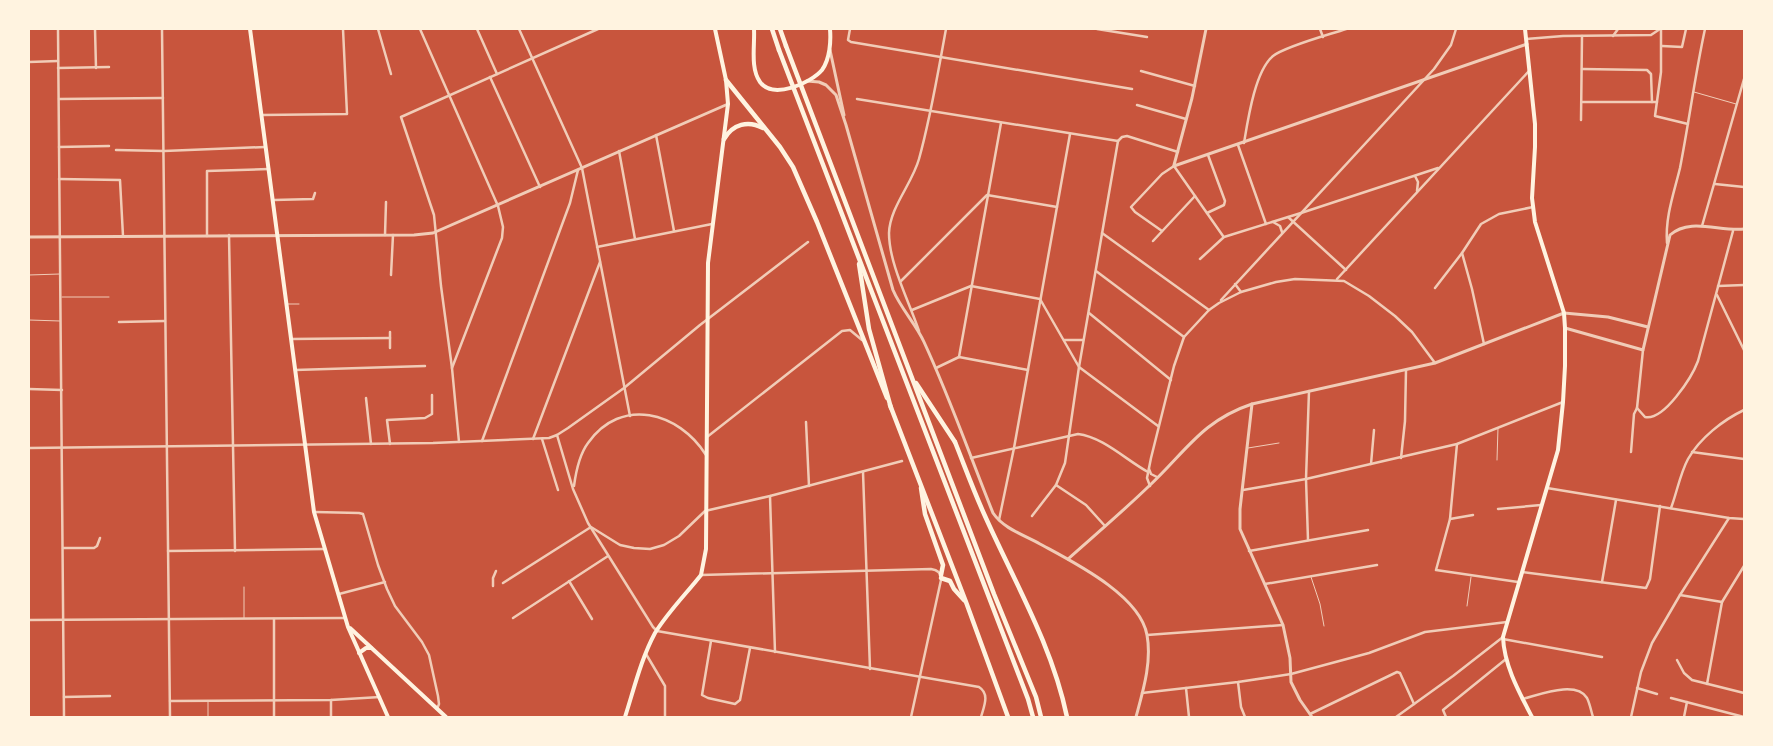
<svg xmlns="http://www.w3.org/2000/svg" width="1773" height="746" font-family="'DejaVu Sans',sans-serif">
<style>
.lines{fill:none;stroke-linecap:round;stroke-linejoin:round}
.service{stroke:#f1ccb7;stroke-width:1}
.minor{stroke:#f1ccb7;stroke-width:2.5}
.tertiary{stroke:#f1ccb7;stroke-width:3}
.secondary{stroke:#fff3e0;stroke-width:4}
.trunk{stroke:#fff3e0;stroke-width:4.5}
.motorway{stroke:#fff3e0;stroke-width:4.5}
</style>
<rect width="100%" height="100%" fill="#c8553d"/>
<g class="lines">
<g class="service">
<polyline points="1694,92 1736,104"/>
<polyline points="29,275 60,274"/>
<polyline points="62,297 109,297"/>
<polyline points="287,304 299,304"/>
<polyline points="29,320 60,321"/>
<polyline points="1248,448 1279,443"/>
<polyline points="1497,460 1498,428"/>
<polyline points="1311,577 1320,604 1324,626"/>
<polyline points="1467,606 1471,577"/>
<polyline points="244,618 244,587"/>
<polyline points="208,702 208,717"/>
</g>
<g class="minor">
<polyline points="58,29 64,717"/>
<polyline points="95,29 96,68"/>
<polyline points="162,29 170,717"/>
<polyline points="378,29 391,74"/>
<polyline points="420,29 498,206 503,227 502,238 452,368"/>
<polyline points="477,29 497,74"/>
<polyline points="519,29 582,168 630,416"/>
<polyline points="850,29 848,40 851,42 1132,89"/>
<polyline points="1097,29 1147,37"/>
<polyline points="1320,29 1323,37"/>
<polyline points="1661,29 1661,72 1655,116 1688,124"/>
<polyline points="1613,36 1618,29"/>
<polyline points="1526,39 1563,36 1651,35 1660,29"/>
<polyline points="1662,46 1682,47 1686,29"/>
<polyline points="29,62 58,61"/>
<polyline points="58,68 109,67"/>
<polyline points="1582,69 1647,70 1651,74 1652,102"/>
<polyline points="1141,71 1195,86"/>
<polyline points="490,77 540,187"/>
<polyline points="59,99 163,98"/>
<polyline points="857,99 1118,141"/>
<polyline points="1582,102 1657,102"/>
<polyline points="1137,105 1186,119"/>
<polyline points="262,115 347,114 343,29"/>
<polyline points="1581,120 1582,36"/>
<polyline points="656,135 674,231"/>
<polyline points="1118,141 1122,137 1127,136 1178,152"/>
<path d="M1244,143C1248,119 1255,71 1273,56C1286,46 1328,35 1346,29"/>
<polyline points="1238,145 1266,224"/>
<polyline points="59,147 109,146"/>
<polyline points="116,150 164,151 265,147"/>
<polyline points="619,151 635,239"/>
<polyline points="1415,176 1418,182 1417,191"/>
<polyline points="59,179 120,180 123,236"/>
<polyline points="1715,184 1744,187"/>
<polyline points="274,200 313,199 315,193"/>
<polyline points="1207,213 1224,205 1225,201 1208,155"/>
<polyline points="1288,217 1346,270"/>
<polyline points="1273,222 1280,226 1282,232"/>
<polyline points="1702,226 1744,79"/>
<polyline points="1162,231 1135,212 1131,207 1162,174 1174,166 1223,236"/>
<polyline points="1102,233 1209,310"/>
<polyline points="229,235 235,551"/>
<polyline points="385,235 386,202"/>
<polyline points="207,236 207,171 269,169"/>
<polyline points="1153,241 1195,196"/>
<path d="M1667,243C1665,217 1674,193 1680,168C1689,122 1695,75 1705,29"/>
<polyline points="597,247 712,224"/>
<polyline points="1462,253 1472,289 1484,344"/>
<polyline points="1200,259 1224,237 1301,213 1438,168"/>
<polyline points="1096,271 1184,337"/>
<polyline points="391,275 393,235"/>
<polyline points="1337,279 1529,71"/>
<polyline points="901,281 987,195 1057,207"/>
<polyline points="1235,284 1241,292"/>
<polyline points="1718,286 1744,285"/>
<polyline points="1435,288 1462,253 1481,224 1499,214 1533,207"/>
<polyline points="1717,295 1744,350"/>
<polyline points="1221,300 1434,69 1451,45 1456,29"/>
<polyline points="912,310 971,286 1040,299 1079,367 1158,426"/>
<polyline points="1089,313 1171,380"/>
<polyline points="119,322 165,321"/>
<path d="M919,331C909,301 889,264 889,233C890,207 912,184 919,159C931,116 938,72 946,29"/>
<polyline points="390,332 390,348"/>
<polyline points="291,339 390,338"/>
<polyline points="1064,340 1083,340"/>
<polyline points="959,357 1001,123"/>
<polyline points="936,368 959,357 1028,370"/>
<polyline points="295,370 425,366"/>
<polyline points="29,389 62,390"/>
<polyline points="366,398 371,444"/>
<path d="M1637,408L1645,417C1664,421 1692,377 1698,361L1733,231"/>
<polyline points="806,422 809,486"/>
<path d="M557,435L573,489L588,523L653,627L657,631L979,687C990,694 984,706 981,717"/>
<polyline points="707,437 842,331 850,330 862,340"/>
<polyline points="533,439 600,262"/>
<polyline points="542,439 558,490"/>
<polyline points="482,441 570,203 578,170"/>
<polyline points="459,442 452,368 441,286 434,215 401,117 598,29"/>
<polyline points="390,444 387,420 425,418 432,414 432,395"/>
<polyline points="1457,444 1450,519 1436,570 1518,582"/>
<polyline points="29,448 433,443 549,438 557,435 568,428 624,388 700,325 808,242"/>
<polyline points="1631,452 1634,414 1637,408 1643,350"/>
<polyline points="1692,452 1744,459"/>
<path d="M971,458L1078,434C1103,437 1126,460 1148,472"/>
<polyline points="1401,458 1405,421 1406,370"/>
<polyline points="1371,464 1374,430"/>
<polyline points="1149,469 1151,474 1157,477"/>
<polyline points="863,472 870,669"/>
<polyline points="1056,485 1086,505 1105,526"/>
<path d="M574,486C576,471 579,455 588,443C621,396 679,412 706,455"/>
<polyline points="1150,486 1147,478 1151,458 1174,366 1184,337 1209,310 1219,303 1241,292 1276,282 1295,279 1344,281 1369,296 1395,316 1412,332 1435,363"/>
<polyline points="1547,488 1729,518 1744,519"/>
<polyline points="1243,490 1306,479 1457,444 1563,402"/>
<polyline points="770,496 775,652"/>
<path d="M1671,508C1677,492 1680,474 1688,459C1700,438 1723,420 1744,410"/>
<polyline points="1498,509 1541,505"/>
<polyline points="315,512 359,513 363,514 378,565 387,589 395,606 422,642 429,655 438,696 439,704 437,709"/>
<polyline points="1032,516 1056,485 1065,463 1079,367 1118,141"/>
<polyline points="1450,519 1473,515"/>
<polyline points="999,520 1014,448 1070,134"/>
<polyline points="1308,540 1306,479 1309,391"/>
<polyline points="63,548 94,548 97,546 100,538"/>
<polyline points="168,551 325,549"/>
<polyline points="1249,551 1368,530"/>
<polyline points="1522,572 1646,588 1650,579 1660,506"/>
<path d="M701,575L931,569C937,570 942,573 941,580L911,717"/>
<polyline points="569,581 592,619"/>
<polyline points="1602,582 1616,500"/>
<polyline points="503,583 591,527 620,545 634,548 650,549 664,545 679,536 705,511 770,496 902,461"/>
<polyline points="1265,584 1377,565"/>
<polyline points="493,586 493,578 496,571"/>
<polyline points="339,594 385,582"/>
<polyline points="1680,595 1722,602"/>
<polyline points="513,618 608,556"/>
<polyline points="274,619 274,717"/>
<polyline points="29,620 345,618"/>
<polyline points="1147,635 1283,625"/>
<polyline points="1503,639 1602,657"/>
<polyline points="711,641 702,695 708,698 735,704 740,700 750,648"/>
<polyline points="646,654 665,686 665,717"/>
<polyline points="1677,660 1684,673 1692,680 1744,693"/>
<polyline points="1238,682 1241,707 1245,717"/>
<polyline points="1707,684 1722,602 1744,566"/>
<polyline points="1186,688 1189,717"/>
<polyline points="1637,688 1657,694"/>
<polyline points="1142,693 1238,682 1291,674 1369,653 1425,632 1507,622"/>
<polyline points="64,697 110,696"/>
<polyline points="1671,698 1744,717"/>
<path d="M1522,699C1539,695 1576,680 1587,698C1590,704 1591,711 1593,717"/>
<polyline points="331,700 331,717"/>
<polyline points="170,701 331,700 380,697"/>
<polyline points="1310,714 1397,672 1400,673 1414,704"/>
<polyline points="1396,717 1453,676 1503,637"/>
<polyline points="1446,717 1443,710 1506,659"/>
<polyline points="1631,717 1641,672 1652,643 1680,595 1729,518"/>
<polyline points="1684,717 1687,702"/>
</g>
<g class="tertiary">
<polyline points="830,50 844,115"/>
<path d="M807,81L819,82L826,85L836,95L846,125L893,290C901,309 916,324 924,342C950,398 970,456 993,513C1004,529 1024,535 1040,544C1073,562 1140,595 1147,635C1152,662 1143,691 1136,717"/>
<polyline points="1174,165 1192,98 1206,29"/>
<polyline points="1174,166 1527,44"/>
<polyline points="29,237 414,235 433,233 728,104"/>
<path d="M1565,328L1643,350L1670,235C1690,217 1720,232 1744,229"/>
<polyline points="1252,404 1240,509 1240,529 1283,625 1290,658 1291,682 1300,700 1312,717"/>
<path d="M1068,559C1095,535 1122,512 1148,487C1185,453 1201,421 1252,404L1435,363L1564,313L1608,317L1648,327"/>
</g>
<g class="secondary">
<polyline points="250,29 314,512 348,627 388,717"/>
<path d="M754,29C755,45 750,68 760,82C773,100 811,83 822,70C830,59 831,41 830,29"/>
<path d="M1525,29L1535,124V147L1532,198L1535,222L1564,313L1565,328V366L1563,402L1558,450L1503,637C1504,665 1519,692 1532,717"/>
<polyline points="350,628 446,717"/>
<polyline points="359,653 366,648 371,648"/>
<path d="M625,717C634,689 641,659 655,633C668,612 686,594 701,575L706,549L708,263L728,104L726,80L715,29"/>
</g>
<g class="trunk">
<polyline points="772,29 779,50"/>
<polyline points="780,29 786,46"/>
<polyline points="726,80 780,147 793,167 817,222 887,398"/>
<path d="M724,139C733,124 748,120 763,128"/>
<polyline points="890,405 966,602 1008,717"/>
<path d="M955,442C965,467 974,492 985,516C1015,583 1052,645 1067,717"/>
<polyline points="921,488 925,514 943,565 941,575"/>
<polyline points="941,578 950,581 954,589 964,600"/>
</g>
<g class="motorway">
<polyline points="786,46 994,594 1036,697 1041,717"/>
<polyline points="779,50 1028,699 1033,717"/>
<polyline points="859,264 869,329 891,408"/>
<polyline points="916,383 955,442"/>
</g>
</g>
<rect width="1773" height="746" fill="none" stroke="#fff3e0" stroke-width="60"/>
</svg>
